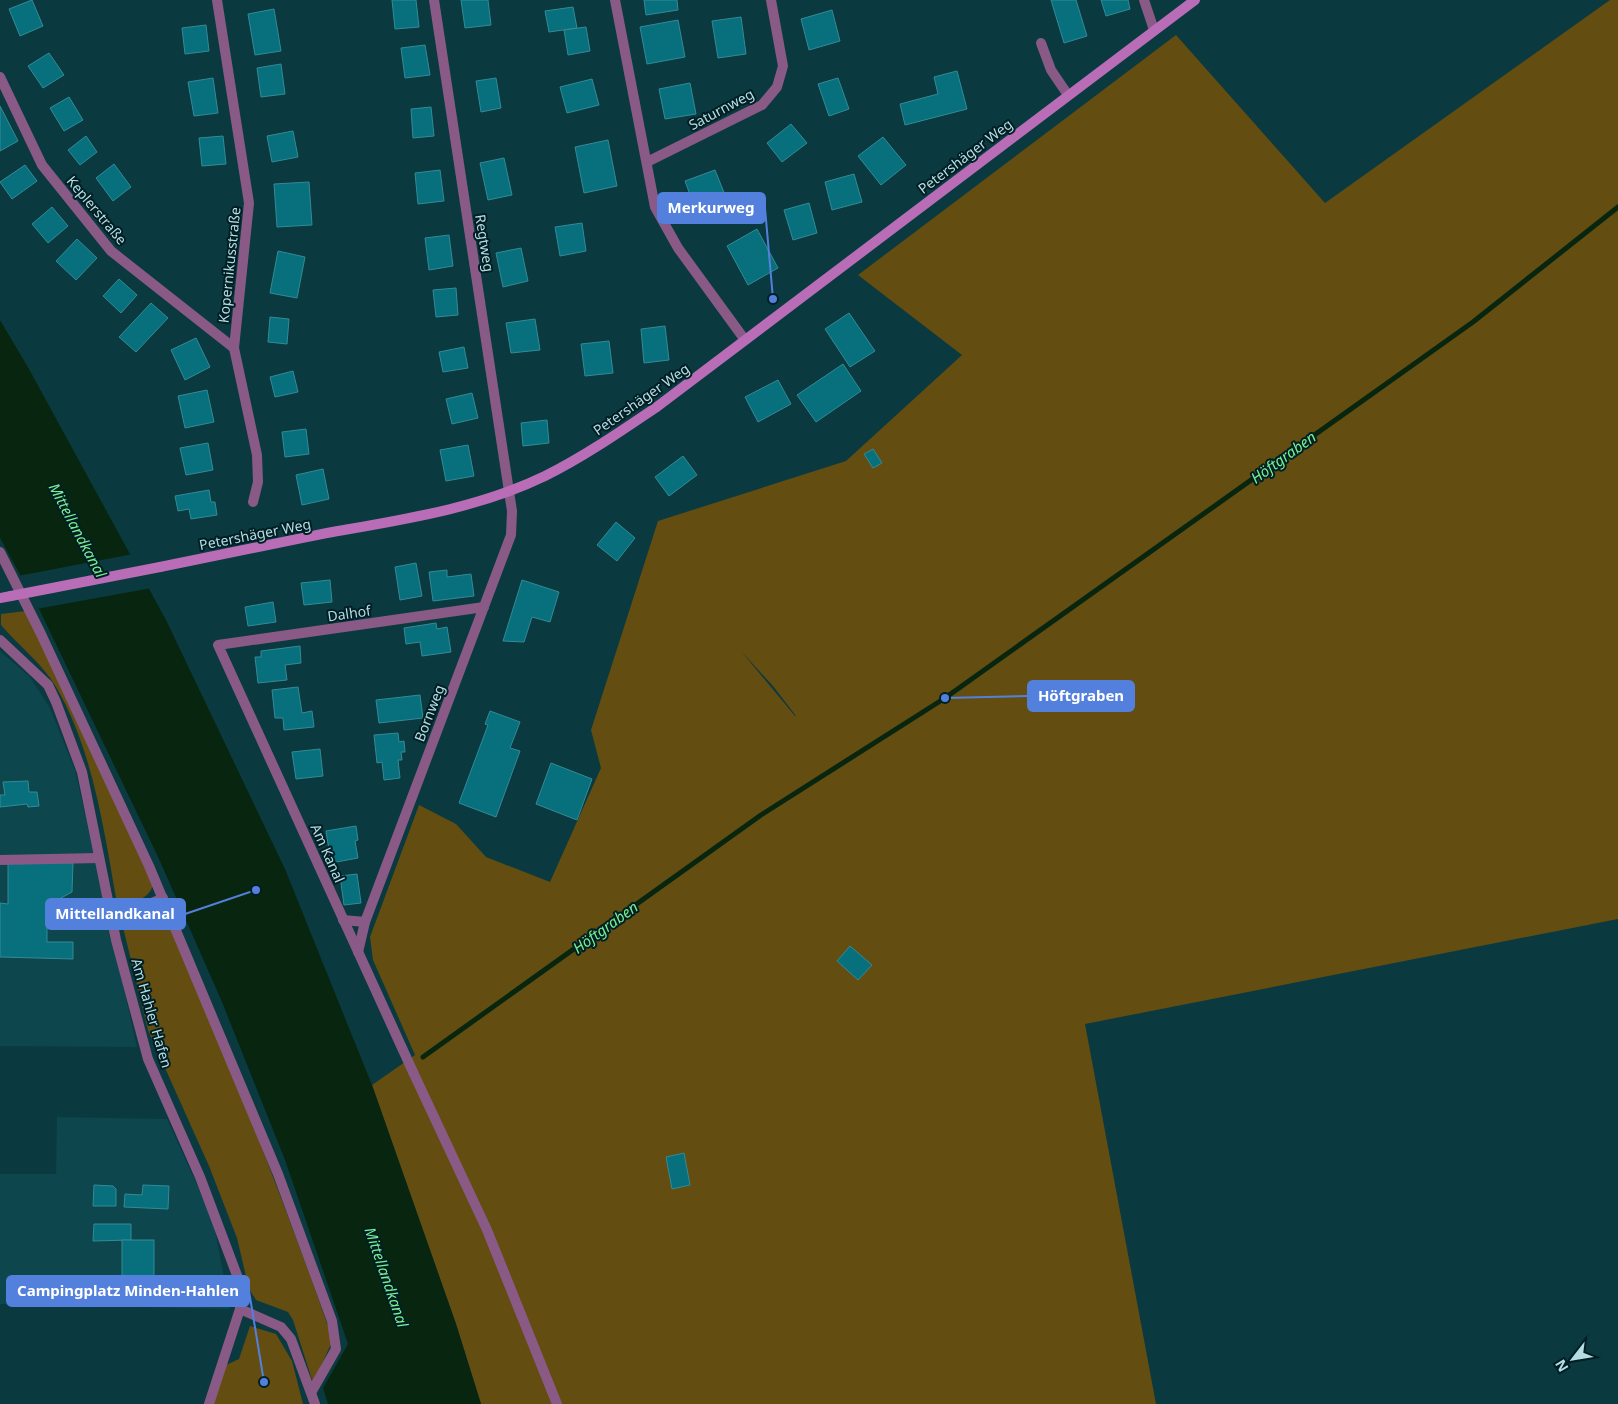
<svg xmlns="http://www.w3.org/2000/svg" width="1618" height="1404" font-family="'Noto Sans',sans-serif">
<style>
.built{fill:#0d464d}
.green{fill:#634d11;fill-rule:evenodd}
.water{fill:#08260f}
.pier{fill:#0a3a40}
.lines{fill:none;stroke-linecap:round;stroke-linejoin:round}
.stream{stroke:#08260f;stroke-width:5}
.building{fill:#07707c;stroke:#348a96}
.lane{stroke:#8a5a87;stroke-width:10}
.street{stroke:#8a5a87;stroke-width:10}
.secondary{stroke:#ba6db7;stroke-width:10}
.secondary-bridge{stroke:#ba6db7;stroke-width:10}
.labels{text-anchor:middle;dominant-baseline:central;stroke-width:4;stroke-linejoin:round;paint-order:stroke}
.street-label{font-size:14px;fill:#b7dde4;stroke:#001f24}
.water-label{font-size:15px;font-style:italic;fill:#78ef8f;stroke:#001f24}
.leader{fill:none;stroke:#5380dc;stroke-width:2}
.callout-dot{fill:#5380dc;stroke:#001f24;stroke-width:2}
.callout{fill:#5380dc;stroke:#5380dc;stroke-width:2}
.callout-label{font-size:15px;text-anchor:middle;font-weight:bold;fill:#fff}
</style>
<rect width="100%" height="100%" fill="#0a3a40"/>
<g class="built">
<polygon points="0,651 30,677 50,708 75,770 137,1047 0,1046"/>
<polygon points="57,1117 167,1119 213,1220 230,1309 0,1304 0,1174 56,1174"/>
</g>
<g class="green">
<path d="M1610,0H1618V919L1085,1024L1156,1404H481L456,1324L372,1085L415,1055L373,960L370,937L419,805L456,824L486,857L550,882L601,768L591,730L658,521L846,461L962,355L858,275L1176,35L1325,203ZM741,651L773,686L796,716H795Z"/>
<path d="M26,611L153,884C151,899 130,903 118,909C105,837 94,751 56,687C42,663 19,646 1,625V614Z"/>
<path d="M154,908H160L164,911C223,1049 280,1188 329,1329L331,1344L313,1383L293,1320L288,1312L256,1300L249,1289L237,1238L209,1166L148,1030L122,923Z"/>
<polygon points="250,1326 276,1334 292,1361 303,1404 211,1404 226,1365 239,1359"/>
</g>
<polygon class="water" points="0,320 29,369 166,620 285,869 372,1085 456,1324 481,1404 328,1404 323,1388 348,1344 285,1160 222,1002 159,859 41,613 0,538"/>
<polygon class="pier" points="133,554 152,588 36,609 18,576"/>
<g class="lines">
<polyline class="stream" points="423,1057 761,815 945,698 1473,322 1618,207"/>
</g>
<g class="building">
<polygon points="32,0 43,26 20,36 9,9"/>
<polygon points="392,0 416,0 419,27 395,29"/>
<polygon points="461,0 488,0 491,25 465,28"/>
<polygon points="644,0 677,0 678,10 646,15"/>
<polygon points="1051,0 1076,0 1087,36 1064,43"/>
<polygon points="1101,0 1128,0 1130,9 1106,16"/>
<polygon points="573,7 577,28 549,32 545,11"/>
<polygon points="274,9 281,51 255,55 248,14"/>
<polygon points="832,10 840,41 809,50 801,19"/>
<polygon points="741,17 746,54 718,58 712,21"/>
<polygon points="678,20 685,57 647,64 640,27"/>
<polygon points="206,25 209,51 185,54 182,28"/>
<polygon points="586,27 590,51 568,55 564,30"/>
<polygon points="425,45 430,75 405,78 401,48"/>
<polygon points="49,53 64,75 43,88 28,66"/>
<polygon points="281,64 285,94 261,97 257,68"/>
<polygon points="957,71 967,109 905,125 900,104 938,94 934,77"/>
<polygon points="213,78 218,113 194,116 188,82"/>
<polygon points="496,78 501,108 481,112 476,81"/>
<polygon points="838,78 849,109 829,116 818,84"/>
<polygon points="592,79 599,105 567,113 560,87"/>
<polygon points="690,83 696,114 665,119 659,89"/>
<polygon points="69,97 83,120 64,131 50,108"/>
<polygon points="0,106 18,141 0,151"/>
<polygon points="431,107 434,136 413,138 411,109"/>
<polygon points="791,124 807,143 782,162 767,143"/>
<polygon points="293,131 298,157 272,162 267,136"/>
<polygon points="86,136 97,152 80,165 68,150"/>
<polygon points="223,136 226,164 202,166 199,138"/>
<polygon points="883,137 906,165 881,185 858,156"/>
<polygon points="608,140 617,186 584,193 575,147"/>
<polygon points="504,158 512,195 488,200 480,163"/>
<polygon points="114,164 131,187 113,201 96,178"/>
<polygon points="25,165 37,181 12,199 0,182"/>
<polygon points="440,170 444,201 418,204 415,173"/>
<polygon points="715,170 727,200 696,211 685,181"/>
<polygon points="854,174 862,202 832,210 825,182"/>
<polygon points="309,182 312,225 277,227 274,184"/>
<polygon points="809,203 817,233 793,240 784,210"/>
<polygon points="52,207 68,226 48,243 32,224"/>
<polygon points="582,223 586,251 560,256 555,227"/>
<polygon points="757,229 778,268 748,285 727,246"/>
<polygon points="449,235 453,266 429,270 425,238"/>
<polygon points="77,239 97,258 76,280 56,261"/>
<polygon points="521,248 528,281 503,287 496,253"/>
<polygon points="278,251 305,257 297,298 270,293"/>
<polygon points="119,279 137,295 121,313 103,296"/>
<polygon points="456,288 458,315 436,317 433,290"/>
<polygon points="151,303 168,318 136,352 119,337"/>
<polygon points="849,313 875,351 850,367 825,329"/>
<polygon points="270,317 289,319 287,344 268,342"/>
<polygon points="535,319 540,350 511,353 506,323"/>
<polygon points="665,326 669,360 644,363 641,329"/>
<polygon points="196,338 210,367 185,380 171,350"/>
<polygon points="609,341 613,373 585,376 581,344"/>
<polygon points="464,347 468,368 443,372 439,352"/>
<polygon points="843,364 861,391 816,422 797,395"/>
<polygon points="293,371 298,392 275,397 270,377"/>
<polygon points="778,380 791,404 758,422 745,397"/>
<polygon points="207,390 214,422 185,428 178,396"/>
<polygon points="472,393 478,418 452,424 446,399"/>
<polygon points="547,420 549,443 523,446 521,423"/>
<polygon points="306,429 309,454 285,457 282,432"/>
<polygon points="208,443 213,470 186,475 180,448"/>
<polygon points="468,445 474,476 446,481 440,450"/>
<polygon points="873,449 882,463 873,468 864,454"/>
<polygon points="683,456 697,475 669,496 655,477"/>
<polygon points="323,469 329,499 302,505 296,475"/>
<polygon points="209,490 211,502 215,502 217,515 191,519 189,509 178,511 175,496"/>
<polygon points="616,522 635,538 617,561 597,545"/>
<polygon points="416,563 422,596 400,600 395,567"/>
<polygon points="447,570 447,577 471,574 474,596 433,601 429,572"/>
<polygon points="330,580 332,602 304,605 301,583"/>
<polygon points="522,580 559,592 550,622 532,617 524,642 503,641"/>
<polygon points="273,602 276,622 248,626 245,607"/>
<polygon points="436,623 437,629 447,627 451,652 422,656 420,642 406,644 404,628"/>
<polygon points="300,646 301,663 285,665 287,680 258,683 255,657 261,657 261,651"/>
<polygon points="298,687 302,713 312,711 314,727 284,730 283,718 275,718 272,690"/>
<polygon points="420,695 423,718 379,723 376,700"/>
<polygon points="490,711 520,722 510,748 520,751 496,817 459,803 488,725 485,724"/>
<polygon points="398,733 399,742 404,741 405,752 401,752 402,760 398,760 400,778 384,780 382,762 377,763 374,735"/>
<polygon points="320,749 323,776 296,779 292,752"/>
<polygon points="551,763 592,779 577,820 536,804"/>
<polygon points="28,781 29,792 37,792 39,806 28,807 27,804 0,807 0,795 5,795 3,782"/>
<polygon points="356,826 358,840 355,841 358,858 331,863 326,831"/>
<polygon points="8,862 73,863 72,892 52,903 47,903 47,942 73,942 73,959 0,957 0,903 8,904"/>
<polygon points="357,874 361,903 344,905 340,876"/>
<polygon points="850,946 872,965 858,980 837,961"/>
<polygon points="684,1153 690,1185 672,1189 666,1157"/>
<polygon points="94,1185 113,1186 116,1189 116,1206 93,1206"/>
<polygon points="143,1185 169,1186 168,1209 124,1207 125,1194 142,1195"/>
<polygon points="94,1224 131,1224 131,1240 93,1241"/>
<rect x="122" y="1240" width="32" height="42"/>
</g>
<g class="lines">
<g class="lane">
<polyline points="1041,43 1051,70 1068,95"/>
<polyline points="0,552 41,634 149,866 278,1174 332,1321 336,1349 312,1391"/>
<polyline points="0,860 99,858"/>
<polyline points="112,920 163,898"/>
<polyline points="358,952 365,922"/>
<polyline points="413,1072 487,1230 557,1404"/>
<polyline points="240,1309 281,1327 291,1339 315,1404"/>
</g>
<g class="street">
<polyline points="217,0 249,203 234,348 257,455 258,482 253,502"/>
<polyline points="615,0 655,207 678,248 745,340"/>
<polyline points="1144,0 1154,30"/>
<polyline points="0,77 42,165 111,251 234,348"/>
<polyline points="647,162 762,105 777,87 783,66 771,0"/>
<polyline points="0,640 48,685 56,702 82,772 116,940 148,1059 200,1177 238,1278 240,1309 209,1404"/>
<polyline points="343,920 365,922 511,535 512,511 434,0"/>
<polyline points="413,1072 218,645 484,607"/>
</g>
<g class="secondary">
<path d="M160,567C215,556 271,544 327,533C400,520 477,509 545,476C585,456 621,431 658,406L1195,0"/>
<polyline points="0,598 11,596"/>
</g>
<polyline class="secondary-bridge" points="11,596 160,567"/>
</g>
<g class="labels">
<g class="street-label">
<text transform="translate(721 109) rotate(-28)">Saturnweg</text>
<text transform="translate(965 156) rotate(-37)">Petershäger Weg</text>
<text transform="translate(97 210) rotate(50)">Keplerstraße</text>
<text transform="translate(485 243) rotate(81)">Regtweg</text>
<text transform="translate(229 265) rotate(-84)">Kopernikusstraße</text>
<text transform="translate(641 399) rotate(-35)">Petershäger Weg</text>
<text transform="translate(255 534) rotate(-11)">Petershäger Weg</text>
<text transform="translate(349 613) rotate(-8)">Dalhof</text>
<text transform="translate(429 713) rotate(-69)">Bornweg</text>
<text transform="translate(328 853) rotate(66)">Am Kanal</text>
<text transform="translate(152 1013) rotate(74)">Am Hahler Hafen</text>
</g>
<g class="water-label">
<text transform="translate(1283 457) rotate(-36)">Höftgraben</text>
<text transform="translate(78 530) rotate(62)">Mittellandkanal</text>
<text transform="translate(605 927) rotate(-36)">Höftgraben</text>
<text transform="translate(387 1277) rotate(71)">Mittellandkanal</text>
</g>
</g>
<path class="leader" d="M773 299L765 208M945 698L1028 696M256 890L185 914M264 1382L249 1291"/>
<g class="callout-dot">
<circle cx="773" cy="299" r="5"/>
<circle cx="945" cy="698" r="5"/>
<circle cx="256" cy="890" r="5"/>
<circle cx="264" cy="1382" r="5"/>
</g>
<g class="callout">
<rect x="658" y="193" width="107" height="30" rx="5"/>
<rect x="1028" y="681" width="106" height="30" rx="5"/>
<rect x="46" y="899" width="139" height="30" rx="5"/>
<rect x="7" y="1276" width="242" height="30" rx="5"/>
</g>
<g class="callout-label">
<text x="711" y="213">Merkurweg</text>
<text x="1081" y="701">Höftgraben</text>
<text x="115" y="919">Mittellandkanal</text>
<text x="128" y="1296">Campingplatz Minden-Hahlen</text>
</g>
<g transform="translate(1573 1359) rotate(239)" stroke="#001f24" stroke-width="4" paint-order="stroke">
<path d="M0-4L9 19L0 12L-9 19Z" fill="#b7dde4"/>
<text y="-8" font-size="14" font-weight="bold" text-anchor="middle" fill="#b7dde4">N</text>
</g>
</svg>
